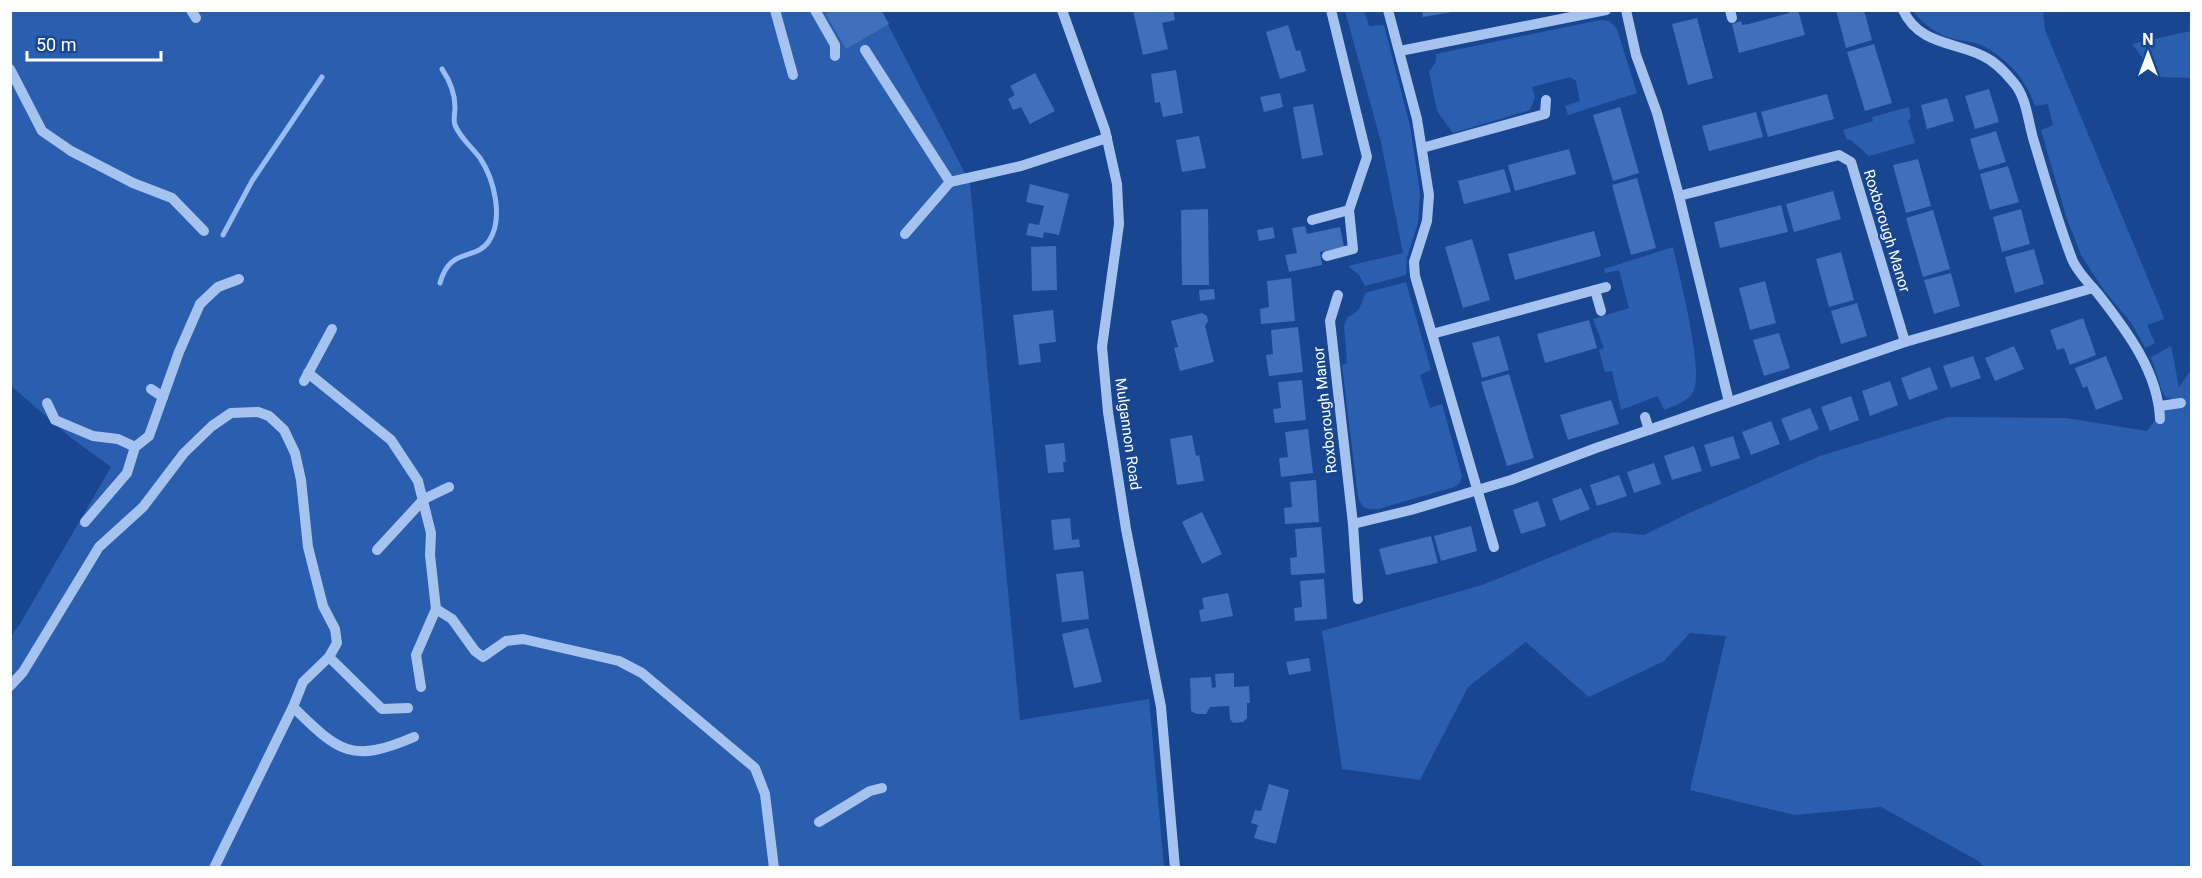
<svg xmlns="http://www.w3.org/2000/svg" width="2202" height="878" font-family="Roboto,sans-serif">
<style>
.green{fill:#2a5fb0}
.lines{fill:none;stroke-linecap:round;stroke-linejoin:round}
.stream{stroke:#99bdf2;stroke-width:5}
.building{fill:#4070b9}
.minor{stroke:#a6c3f0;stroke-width:10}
.labels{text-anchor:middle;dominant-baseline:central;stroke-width:4.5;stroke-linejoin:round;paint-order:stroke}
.street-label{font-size:15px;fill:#fff;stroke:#184691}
</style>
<rect width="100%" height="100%" fill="#184691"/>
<g class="green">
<polygon points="10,11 881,11 970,183 1020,720 1149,699 1164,867 11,867 11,636 20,624 111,467 70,437 11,386"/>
<polygon points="1345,11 1364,11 1369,26 1384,25 1410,126 1420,193 1418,223 1407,257 1406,275 1365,286 1359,275 1348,266 1403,253 1381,142"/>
<path d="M1913,11H2043L2045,30L2163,315L2164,319L2147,325L2155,343L2145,348L2132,324L2103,289L2081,255L2066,216L2041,130L2053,125L2048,104L2035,106C2026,79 2006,57 1981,45C1974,42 1965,41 1958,40C1939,36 1925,26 1913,11Z"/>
<polygon points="1600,20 1610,21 1617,29 1637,93 1568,115 1565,106 1580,101 1576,81 1570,77 1532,87 1535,97 1530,110 1453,133 1437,111 1429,71 1436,62 1436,54"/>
<polygon points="2191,31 2191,78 2157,77 2132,44"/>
<polygon points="1909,107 1911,119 1908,120 1915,143 1869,156 1851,140 1847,140 1843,130 1873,121 1872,117"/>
<path d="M1673,247C1679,275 1703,366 1694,390C1690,401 1674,406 1664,410L1658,396L1621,410L1612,371L1605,372L1599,350L1604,348L1593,319L1629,308L1619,270L1605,273L1604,269Z"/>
<path d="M1406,282L1431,370L1420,375L1430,408L1442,404L1462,476L1460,483L1454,487L1378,509C1366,510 1362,508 1358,497L1342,365L1347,363L1344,326L1348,317C1360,312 1362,304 1365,293Z"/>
<polygon points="2171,346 2179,387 2191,370 2191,867 1983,867 1980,862 1881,807 1795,815 1690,790 1726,636 1690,633 1664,661 1589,697 1526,642 1468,687 1420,780 1342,769 1322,631 1482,585 1613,532 1644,535 1687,514 1820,456 1948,417 2066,418 2147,431 2171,398 2166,398 2162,391 2151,357"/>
</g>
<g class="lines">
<g class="stream">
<polyline points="223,235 252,181 322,77"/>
<path d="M440,283C450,246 475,262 489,241C504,218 494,179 480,158C472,147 460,138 455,125C453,120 455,113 455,107C455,92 450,81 442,69"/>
</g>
</g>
<g class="building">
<polygon points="833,10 881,10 889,24 846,49 826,14"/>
<polygon points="1133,10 1173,10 1175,20 1162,23 1168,49 1143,55"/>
<polygon points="1422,10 1452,10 1452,12 1423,17"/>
<polygon points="1788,10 1798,10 1805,35 1739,53 1732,24 1741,21 1742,25 1749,24 1789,13"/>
<polygon points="1836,10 1864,10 1872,40 1846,48"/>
<polygon points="1697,18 1713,78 1688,85 1672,24"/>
<polygon points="1288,25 1296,51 1300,50 1306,71 1280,79 1266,32"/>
<polygon points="1874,44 1892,103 1865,111 1847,52"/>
<polygon points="1176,70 1183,113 1163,117 1160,102 1155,103 1151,74"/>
<polygon points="1035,73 1055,111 1030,124 1021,107 1013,110 1008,99 1015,95 1010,86"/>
<polygon points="1989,89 1999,122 1975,129 1965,96"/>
<polygon points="1280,93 1283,107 1264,112 1260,97"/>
<polygon points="1827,94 1834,119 1768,137 1761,112"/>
<polygon points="1947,98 1954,121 1927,129 1921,105"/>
<polygon points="1313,104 1323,155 1302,159 1293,107"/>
<polygon points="1620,107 1639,173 1613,181 1593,115"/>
<polygon points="1756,112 1763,137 1709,151 1702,126"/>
<polygon points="1996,131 2006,162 1979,170 1970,139"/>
<polygon points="1199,136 1206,168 1182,172 1176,140"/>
<polygon points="1569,149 1576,174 1515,191 1508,165"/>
<polygon points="1918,159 1931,206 1906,213 1893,165"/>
<polygon points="2008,166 2019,202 1990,210 1980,174"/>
<polygon points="1504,169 1511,192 1464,204 1458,181"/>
<polygon points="1637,178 1656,248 1631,255 1612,185"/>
<polygon points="1030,184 1069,194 1059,235 1044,232 1043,238 1026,235 1029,223 1039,225 1044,206 1026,202"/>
<polygon points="1833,191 1841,219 1794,232 1786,204"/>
<polygon points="1781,205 1788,232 1720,248 1714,222"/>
<polygon points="1208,209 1209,285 1182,285 1181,210"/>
<polygon points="2021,209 2030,244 2002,252 1993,217"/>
<polygon points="1933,210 1950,269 1923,277 1906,218"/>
<polygon points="1305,226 1307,234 1340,227 1344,247 1320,252 1322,265 1289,272 1285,255 1297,253 1292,228"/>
<polygon points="1273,227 1275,238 1259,241 1257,230"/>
<polygon points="1594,231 1601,256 1515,280 1508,254"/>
<polygon points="1472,239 1490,300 1463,308 1445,247"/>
<polygon points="1056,246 1057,290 1032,291 1031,247"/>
<polygon points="2034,249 2044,284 2015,293 2005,257"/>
<polygon points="1841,252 1854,300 1829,307 1816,259"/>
<polygon points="1951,273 1960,306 1934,314 1924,280"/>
<polygon points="1291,278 1295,321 1261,324 1260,309 1269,307 1267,281"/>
<polygon points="1765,281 1776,323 1750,330 1739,288"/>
<polygon points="1214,289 1215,299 1200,301 1199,290"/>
<polygon points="1857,303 1867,336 1841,344 1831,311"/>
<polygon points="1053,310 1056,342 1039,344 1041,362 1019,365 1013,315"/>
<polygon points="1202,313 1207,316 1208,321 1205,326 1214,362 1180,371 1174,348 1178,347 1171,321"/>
<polygon points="2083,318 2096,355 2070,365 2064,348 2057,350 2050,330"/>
<polygon points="1589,320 1597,348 1545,363 1537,334"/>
<polygon points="1298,327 1303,372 1269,376 1266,355 1273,354 1271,330"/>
<polygon points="1779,333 1790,368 1764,376 1753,340"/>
<polygon points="1499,336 1509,370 1482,378 1472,343"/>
<polygon points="2014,346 2024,369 1995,381 1985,358"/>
<polygon points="1973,356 1981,378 1951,388 1943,366"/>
<polygon points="2106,356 2123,399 2096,410 2087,386 2083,388 2075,368"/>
<polygon points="1930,367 1938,389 1909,400 1901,378"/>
<polygon points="1509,374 1534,458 1507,466 1481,382"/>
<polygon points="1302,380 1306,420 1275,423 1273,409 1281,408 1278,382"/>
<polygon points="1890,381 1898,405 1870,416 1862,391"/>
<polygon points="1851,396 1859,420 1830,431 1821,407"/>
<polygon points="1611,400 1619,424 1568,440 1560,415"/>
<polygon points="1810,408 1819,429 1790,441 1781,419"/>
<polygon points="1771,421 1780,444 1751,455 1742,432"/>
<polygon points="1308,429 1313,473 1281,477 1279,458 1288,457 1285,432"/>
<polygon points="1192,435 1196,456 1199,455 1204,481 1177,485 1170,439"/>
<polygon points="1733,436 1740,458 1711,467 1704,445"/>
<polygon points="1064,443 1066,462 1063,462 1064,472 1048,473 1045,445"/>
<polygon points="1694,446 1702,471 1672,480 1664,456"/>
<polygon points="1654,463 1661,484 1634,493 1627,472"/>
<polygon points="1619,475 1627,496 1597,506 1590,485"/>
<polygon points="1316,480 1319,522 1285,524 1284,508 1292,507 1290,482"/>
<polygon points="1581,488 1590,509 1560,521 1552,499"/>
<polygon points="1538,501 1546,526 1521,534 1513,510"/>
<polygon points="1202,512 1222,554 1202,564 1182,522"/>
<polygon points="1070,518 1072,540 1079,539 1080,547 1054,550 1051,520"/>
<polygon points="1471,526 1477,551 1441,561 1434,536"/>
<polygon points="1321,527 1325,573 1291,575 1290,558 1297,557 1295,529"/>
<polygon points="1431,536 1438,563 1386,575 1379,549"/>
<polygon points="1083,571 1089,619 1062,622 1056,574"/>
<polygon points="1324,579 1327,619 1295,621 1294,608 1302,607 1300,581"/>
<polygon points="1228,593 1233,616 1201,622 1199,610 1204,609 1202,598"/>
<polygon points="1088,628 1102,682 1074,688 1062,634"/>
<polygon points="1309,658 1311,671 1289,675 1286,662"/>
<polygon points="1234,673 1234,687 1249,686 1250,703 1247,703 1247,718 1243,722 1233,723 1230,719 1229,706 1210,707 1206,714 1197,714 1191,711 1190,678 1211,677 1212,688 1216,687 1215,674"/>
<polygon points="1269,784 1289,790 1276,844 1254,838 1258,825 1251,823 1255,810 1261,811"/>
</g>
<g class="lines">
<g class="minor">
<polyline points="191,10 196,18"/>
<polyline points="775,10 793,75"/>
<polyline points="815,10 835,45 835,56"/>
<polyline points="1062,10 1105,130 1117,184 1119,224 1102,347 1108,412 1126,529 1161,707 1175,868"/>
<polyline points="1388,10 1417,119 1429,195 1427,221 1414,262 1415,276 1494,547"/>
<polyline points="1626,10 1636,55 1657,113 1679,196 1839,155 1851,162 1905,342"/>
<polyline points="1730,10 1732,18"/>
<path d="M1903,10C1919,45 1956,42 1983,56C1996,62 2005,72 2014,83C2026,97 2028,120 2033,138C2045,178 2057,220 2072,259C2077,272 2090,284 2099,295C2127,331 2158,372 2160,419"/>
<polyline points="865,50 950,182 905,234"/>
<polyline points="1400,51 1606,10"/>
<polyline points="10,69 42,131 71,151 133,183 172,198 204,231"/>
<polyline points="1422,148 1545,114 1546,100"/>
<polyline points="950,182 1021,166 1107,138"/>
<polyline points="1679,196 1729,402"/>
<polyline points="1312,220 1349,210 1367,157 1331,10"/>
<polyline points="1327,256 1353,249 1349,210"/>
<polyline points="1595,290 1601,311"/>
<polyline points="1338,295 1330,321 1353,524 1358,599"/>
<polyline points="1432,334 1606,287"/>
<polyline points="308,373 391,440 418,481 431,533 430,555 436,609 416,655 421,687"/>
<polyline points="304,381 332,329"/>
<polyline points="151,389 163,397"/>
<polyline points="47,403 55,420 93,436 118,439 135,447"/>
<polyline points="2160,406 2181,403"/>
<polyline points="1645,417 1649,430"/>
<polyline points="85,522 127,473 135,447 149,436 179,352 200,304 218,287 239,279"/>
<polyline points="1353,524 1411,510 1511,480 1596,448 1905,342 2093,288"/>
<polyline points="377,550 424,499 449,487"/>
<polyline points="436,609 452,619 475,651 483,657 506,641 523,639 619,661 642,673 755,768 765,794 774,868"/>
<polyline points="329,657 382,709 408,708"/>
<path d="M10,686L23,672L99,547L143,507L184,453L212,426L231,413L258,412L269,416L284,430L295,453L301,480L308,547L323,606L335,629L337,643L329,657L303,682L293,707C339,752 351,764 414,737"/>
<polyline points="819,822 870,791 882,788"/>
<polyline points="214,868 293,707"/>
</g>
</g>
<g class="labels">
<g class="street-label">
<text transform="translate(1887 231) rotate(73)">Roxborough Manor</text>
<text transform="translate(1325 410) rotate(-96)">Roxborough Manor</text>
<text transform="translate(1128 434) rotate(82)">Mulgannon Road</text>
</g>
</g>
<rect width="2202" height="878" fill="none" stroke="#ffffff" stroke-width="24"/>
<g transform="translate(2148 54)" stroke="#184691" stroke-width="4.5" paint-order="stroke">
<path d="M0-4.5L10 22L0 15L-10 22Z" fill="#ffffff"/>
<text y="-9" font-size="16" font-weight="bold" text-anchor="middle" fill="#ffffff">N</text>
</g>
<path d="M27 51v9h134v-9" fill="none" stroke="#ffffff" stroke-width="3"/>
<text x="36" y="51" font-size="18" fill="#ffffff" stroke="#184691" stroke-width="4.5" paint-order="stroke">50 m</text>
</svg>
